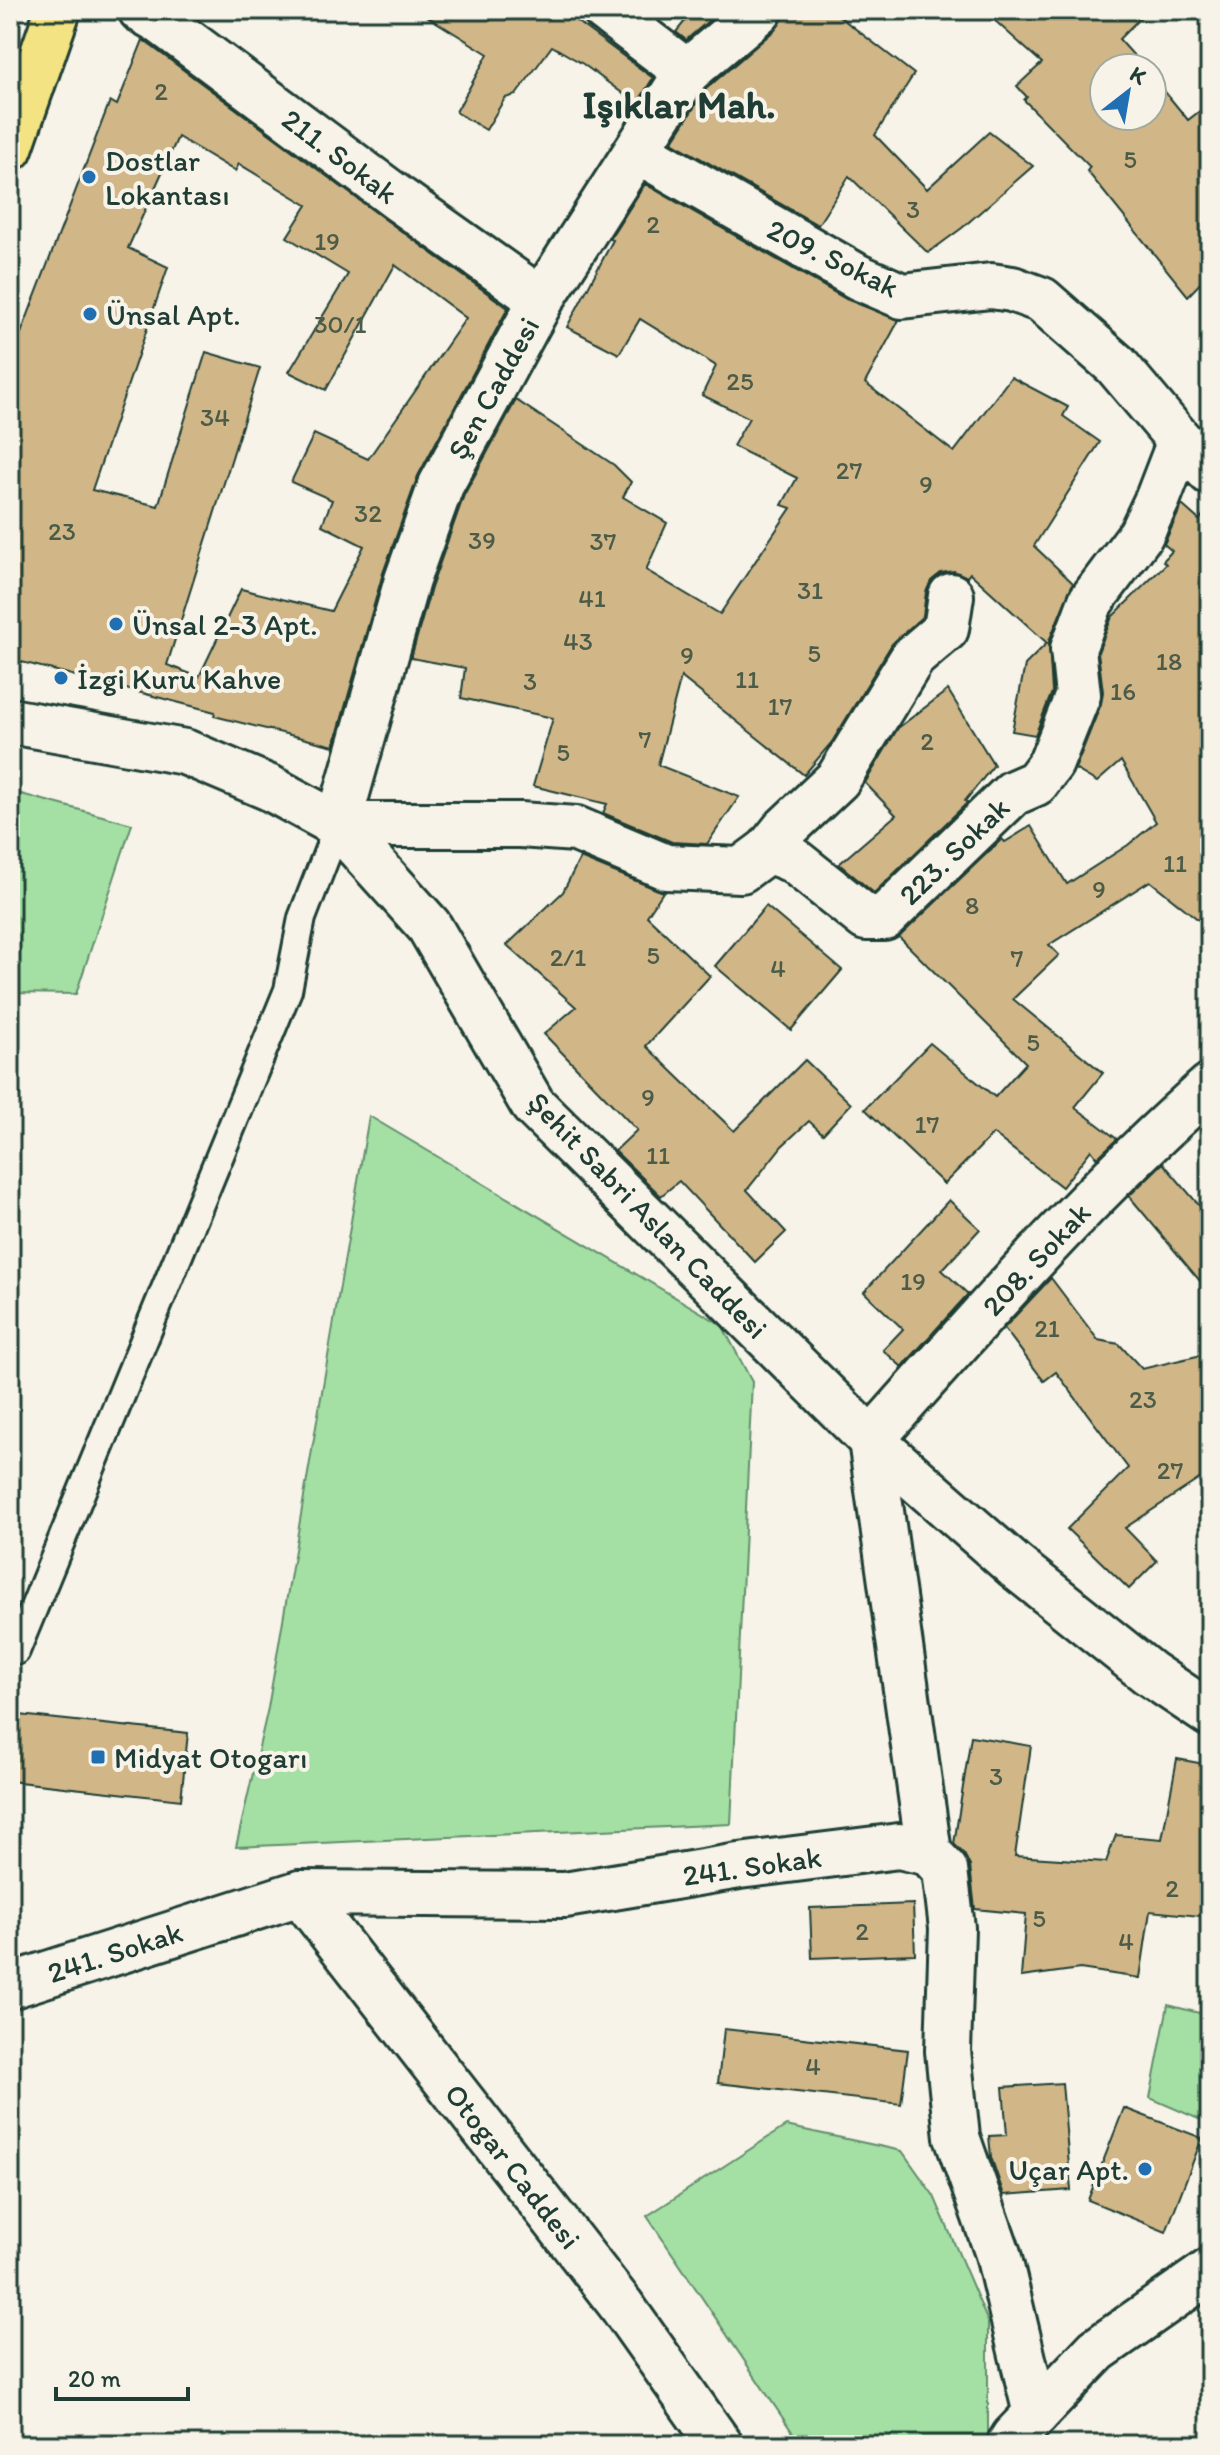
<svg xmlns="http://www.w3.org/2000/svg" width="1220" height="2455" font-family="Itim,sans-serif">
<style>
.green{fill:#a4dfa4;stroke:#628e6c;stroke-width:2}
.building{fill:#d1b788;stroke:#1f3d34;stroke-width:2;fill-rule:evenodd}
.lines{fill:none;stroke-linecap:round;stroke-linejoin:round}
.lane-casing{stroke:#1f3d34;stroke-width:32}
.street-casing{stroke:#1f3d34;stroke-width:50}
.secondary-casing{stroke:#1f3d34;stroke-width:50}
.primary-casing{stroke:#1f3d34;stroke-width:50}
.lane{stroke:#f7f3e8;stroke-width:26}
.street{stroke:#f7f3e8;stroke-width:44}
.secondary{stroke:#f7f3e8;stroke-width:44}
.primary{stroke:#f4e382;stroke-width:44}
.poi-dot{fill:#1f6fb2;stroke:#f7f3e8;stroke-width:3}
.labels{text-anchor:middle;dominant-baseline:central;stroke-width:8;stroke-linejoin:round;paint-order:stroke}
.number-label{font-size:26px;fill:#4c5c49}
.street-label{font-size:30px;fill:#1f3d34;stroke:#f7f3e8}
.poi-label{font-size:30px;fill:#1f3d34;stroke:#f7f3e8;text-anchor:start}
.district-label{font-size:38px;font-weight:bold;fill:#1f3d34;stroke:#f7f3e8}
</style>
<rect width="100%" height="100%" fill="#f7f3e8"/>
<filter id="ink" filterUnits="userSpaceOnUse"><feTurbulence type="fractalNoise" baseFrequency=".0125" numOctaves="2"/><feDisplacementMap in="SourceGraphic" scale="16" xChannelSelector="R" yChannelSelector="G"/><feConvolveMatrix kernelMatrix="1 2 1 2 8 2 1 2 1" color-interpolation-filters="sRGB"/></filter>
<g filter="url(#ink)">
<g class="green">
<polygon points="10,791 132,824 76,994 10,993"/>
<polygon points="369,1116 722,1325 752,1382 731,1824 236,1847 268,1708"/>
<polygon points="1210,2001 1210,2124 1150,2098 1168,2005 1207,2015"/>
<polygon points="786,2126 902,2151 934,2196 988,2322 988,2440 985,2445 801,2445 647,2216"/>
</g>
<g class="building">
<polygon points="417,10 578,10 572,18 653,78 637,104 583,64 552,46 516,95 505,98 486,130 456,112 488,54"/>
<polygon points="694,10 721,10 686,40 676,32"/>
<polygon points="784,10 831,10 914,74 875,135 927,189 989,132 1033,166 962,228 928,253 849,176 818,225 672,142 706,89 776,29 783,19"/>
<polygon points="983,10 1148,10 1119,39 1145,68 1104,68 1104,116 1152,116 1152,76 1188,120 1210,103 1210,273 1188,296 1087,171 1090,167 1024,100 1027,97 1017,86 1042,63"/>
<path d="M143,40L386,220L508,308L418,476L383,573L334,746L214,716L215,712L10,659V362L110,101L117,105ZM178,137L235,171L239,164L307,205L287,237L348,274L289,372L326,390L395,265L466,318L368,459L314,434L291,482L332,500L322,525L364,546L331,611L241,589L199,677L167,665L260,368L206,352L158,506L92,490L168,267L128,248Z"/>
<polygon points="645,184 846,299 899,320 865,383 954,452 1011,377 1068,407 1063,416 1100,442 1034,546 1073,583 1049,641 1052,692 1035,735 1012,731 1025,665 1047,643 970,573 967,577 954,571 941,573 931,581 926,592 923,616 892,644 832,742 804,775 681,677 658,765 739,797 707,844 672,842 603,813 607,804 533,786 553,718 461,698 465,668 411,658 431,588 464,495 516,400 614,465 631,482 623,497 667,523 646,570 720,614 791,508 782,505 797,478 733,446 749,418 702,395 716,366 640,319 619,354 567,327 613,240 610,239"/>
<polygon points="1182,505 1199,520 1210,507 1210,929 1150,881 1049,945 1059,955 1013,999 1103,1073 1075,1107 1117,1139 1097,1158 1091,1150 1062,1187 993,1134 944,1184 865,1109 930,1043 995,1097 1026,1063 899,937 1002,839 1005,842 1031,826 1067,884 1128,845 1156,822 1121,761 1097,782 1075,769 1101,704 1103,692 1098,652 1112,617 1166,564 1163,561 1172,551 1164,544"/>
<polygon points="948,690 994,765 965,801 967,803 874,893 839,864 896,815 865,783 898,728"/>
<polygon points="580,858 663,892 647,916 710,976 646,1046 734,1131 805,1060 851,1104 823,1134 809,1121 782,1146 747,1190 786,1232 755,1262 679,1181 661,1196 615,1151 637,1130 544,1034 576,1007 507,945 563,892"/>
<polygon points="766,906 842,970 791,1030 715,966"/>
<polygon points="1163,1163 1210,1218 1210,1293 1129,1196"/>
<polygon points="949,1200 980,1229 942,1270 968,1294 902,1367 883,1350 903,1329 864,1292"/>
<polygon points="1051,1278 1098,1340 1119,1344 1142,1369 1210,1353 1210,1472 1125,1528 1157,1561 1129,1589 1067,1529 1128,1468 1056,1372 1044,1381 1004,1328"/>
<polygon points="10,1714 188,1733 181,1800 10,1781"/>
<polygon points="971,1736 1031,1746 1015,1856 1106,1862 1116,1835 1162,1839 1177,1759 1210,1765 1210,1917 1150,1911 1140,1978 1080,1969 1021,1977 1026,1914 975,1909 970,1866 964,1854 954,1844"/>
<polygon points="913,1904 915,1954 812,1958 810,1908"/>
<polygon points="724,2029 908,2050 901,2104 718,2083"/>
<polygon points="1062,2083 1071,2190 1004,2195 991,2157 989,2136 1007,2135 1003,2087"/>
<polygon points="1124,2108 1202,2138 1166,2232 1088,2200"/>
</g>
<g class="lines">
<defs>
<polyline id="lane" points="16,1651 288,990 302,918 338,825"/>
<g id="street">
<polyline points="141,10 160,21 400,200 541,300"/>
<polyline points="605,10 687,72"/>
<polyline points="638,151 858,277 902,296 991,286 1012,289 1042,300 1116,365 1180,441 1210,472"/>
<polyline points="338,825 520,825 576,829 666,867 741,870 768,850 793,860 866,918 884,918 1013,793 1036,783 1051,763 1078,695 1073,649 1091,601 1141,534 1158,498 1180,441"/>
<polyline points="768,850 784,830 838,779 913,657 946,629 951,596"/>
<path d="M929,1853L871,1440C980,1318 1087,1194 1210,1086"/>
<polyline points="10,1986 300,1893 565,1895 739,1866 899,1846 929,1853 945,1870 952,1928 948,2051 957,2137 998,2254 1036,2414"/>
<polyline points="1009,2445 1014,2437 1097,2350 1210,2271"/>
</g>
<g id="secondary">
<polyline points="10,721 185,752 270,788 338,825 429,926 533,1105 871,1440 1015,1566 1149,1673 1210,1714"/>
<polyline points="338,825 407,580 441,485 541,300 687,72 760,10"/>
<polyline points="300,1893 621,2305 720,2445"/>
</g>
<polyline id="primary" points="10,148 58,10"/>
</defs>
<use href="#lane" class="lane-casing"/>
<use href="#street" class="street-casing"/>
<use href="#secondary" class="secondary-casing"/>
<use href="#primary" class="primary-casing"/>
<use href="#lane" class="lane"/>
<use href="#street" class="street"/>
<use href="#secondary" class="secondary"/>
<use href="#primary" class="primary"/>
</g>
</g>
<g class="poi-dot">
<circle cx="89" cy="177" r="8"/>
<circle cx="90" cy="314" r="8"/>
<circle cx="116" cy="624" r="8"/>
<circle cx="61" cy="678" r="8"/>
<rect x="90" y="1749" width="16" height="16" rx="4"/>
<circle cx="1145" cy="2169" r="8"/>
</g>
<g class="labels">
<g class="number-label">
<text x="161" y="91">2</text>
<text x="1130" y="159">5</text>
<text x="913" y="209">3</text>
<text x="653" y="224">2</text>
<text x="327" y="241">19</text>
<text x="340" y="324">30/1</text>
<text x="740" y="381">25</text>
<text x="215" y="417">34</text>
<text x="849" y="470">27</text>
<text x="926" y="484">9</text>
<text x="368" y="513">32</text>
<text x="62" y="531">23</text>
<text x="482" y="540">39</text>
<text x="603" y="541">37</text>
<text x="810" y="590">31</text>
<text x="592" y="598">41</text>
<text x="578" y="641">43</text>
<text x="814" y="653">5</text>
<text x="687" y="655">9</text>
<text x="1169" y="661">18</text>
<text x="747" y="679">11</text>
<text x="530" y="681">3</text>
<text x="1123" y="691">16</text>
<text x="780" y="706">17</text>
<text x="645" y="739">7</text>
<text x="927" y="741">2</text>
<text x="563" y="752">5</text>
<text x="1175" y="863">11</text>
<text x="1099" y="889">9</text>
<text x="972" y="905">8</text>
<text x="653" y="955">5</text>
<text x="568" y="957">2/1</text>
<text x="1017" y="958">7</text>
<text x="778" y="968">4</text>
<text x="1033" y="1042">5</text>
<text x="648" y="1097">9</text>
<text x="927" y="1124">17</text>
<text x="658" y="1155">11</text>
<text x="913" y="1281">19</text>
<text x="1047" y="1328">21</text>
<text x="1143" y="1399">23</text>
<text x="1170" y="1470">27</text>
<text x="996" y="1776">3</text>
<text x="1172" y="1888">2</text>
<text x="1039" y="1918">5</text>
<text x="862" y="1931">2</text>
<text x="1126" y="1941">4</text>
<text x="813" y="2066">4</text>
</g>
<g class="street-label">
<text transform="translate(340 156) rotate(37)">211. Sokak</text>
<text transform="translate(833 258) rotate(26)">209. Sokak</text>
<text transform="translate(493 388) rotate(-61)">Şen Caddesi</text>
<text transform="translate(954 851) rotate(-44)">223. Sokak</text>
<text transform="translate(648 1215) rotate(46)">Şehit Sabri Aslan Caddesi</text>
<text transform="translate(1036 1259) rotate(-47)">208. Sokak</text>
<text transform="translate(752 1866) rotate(-8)">241. Sokak</text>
<text transform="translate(115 1952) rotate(-18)">241. Sokak</text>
<text transform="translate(513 2166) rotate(52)">Otogar Caddesi</text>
</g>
<g class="poi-label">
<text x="105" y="160">Dostlar<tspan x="105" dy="34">Lokantası</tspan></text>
<text x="106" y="314">Ünsal Apt.</text>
<text x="132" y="624">Ünsal 2-3 Apt.</text>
<text x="77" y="678">İzgi Kuru Kahve</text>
<text x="114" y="1757">Midyat Otogarı</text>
<text x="1129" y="2169" text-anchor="end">Uçar Apt.</text>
</g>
<g class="district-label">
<text x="679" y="105">Işıklar Mah.</text>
</g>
</g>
<rect width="1220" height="2455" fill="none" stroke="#f7f3e8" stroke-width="40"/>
<rect x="20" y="20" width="1180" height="2415" fill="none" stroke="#1f3d34" stroke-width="3" filter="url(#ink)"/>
<g transform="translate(1128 92) rotate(31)"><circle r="38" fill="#f7f3e8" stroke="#a1aaa0" stroke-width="2"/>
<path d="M0-6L14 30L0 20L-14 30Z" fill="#1f6fb2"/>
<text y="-12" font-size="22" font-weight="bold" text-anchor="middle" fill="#1f3d34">K</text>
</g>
<path d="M56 2387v12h132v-12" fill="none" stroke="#1f3d34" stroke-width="4"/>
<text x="68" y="2387" font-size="24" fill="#1f3d34" stroke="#f7f3e8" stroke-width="6" paint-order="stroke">20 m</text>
</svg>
